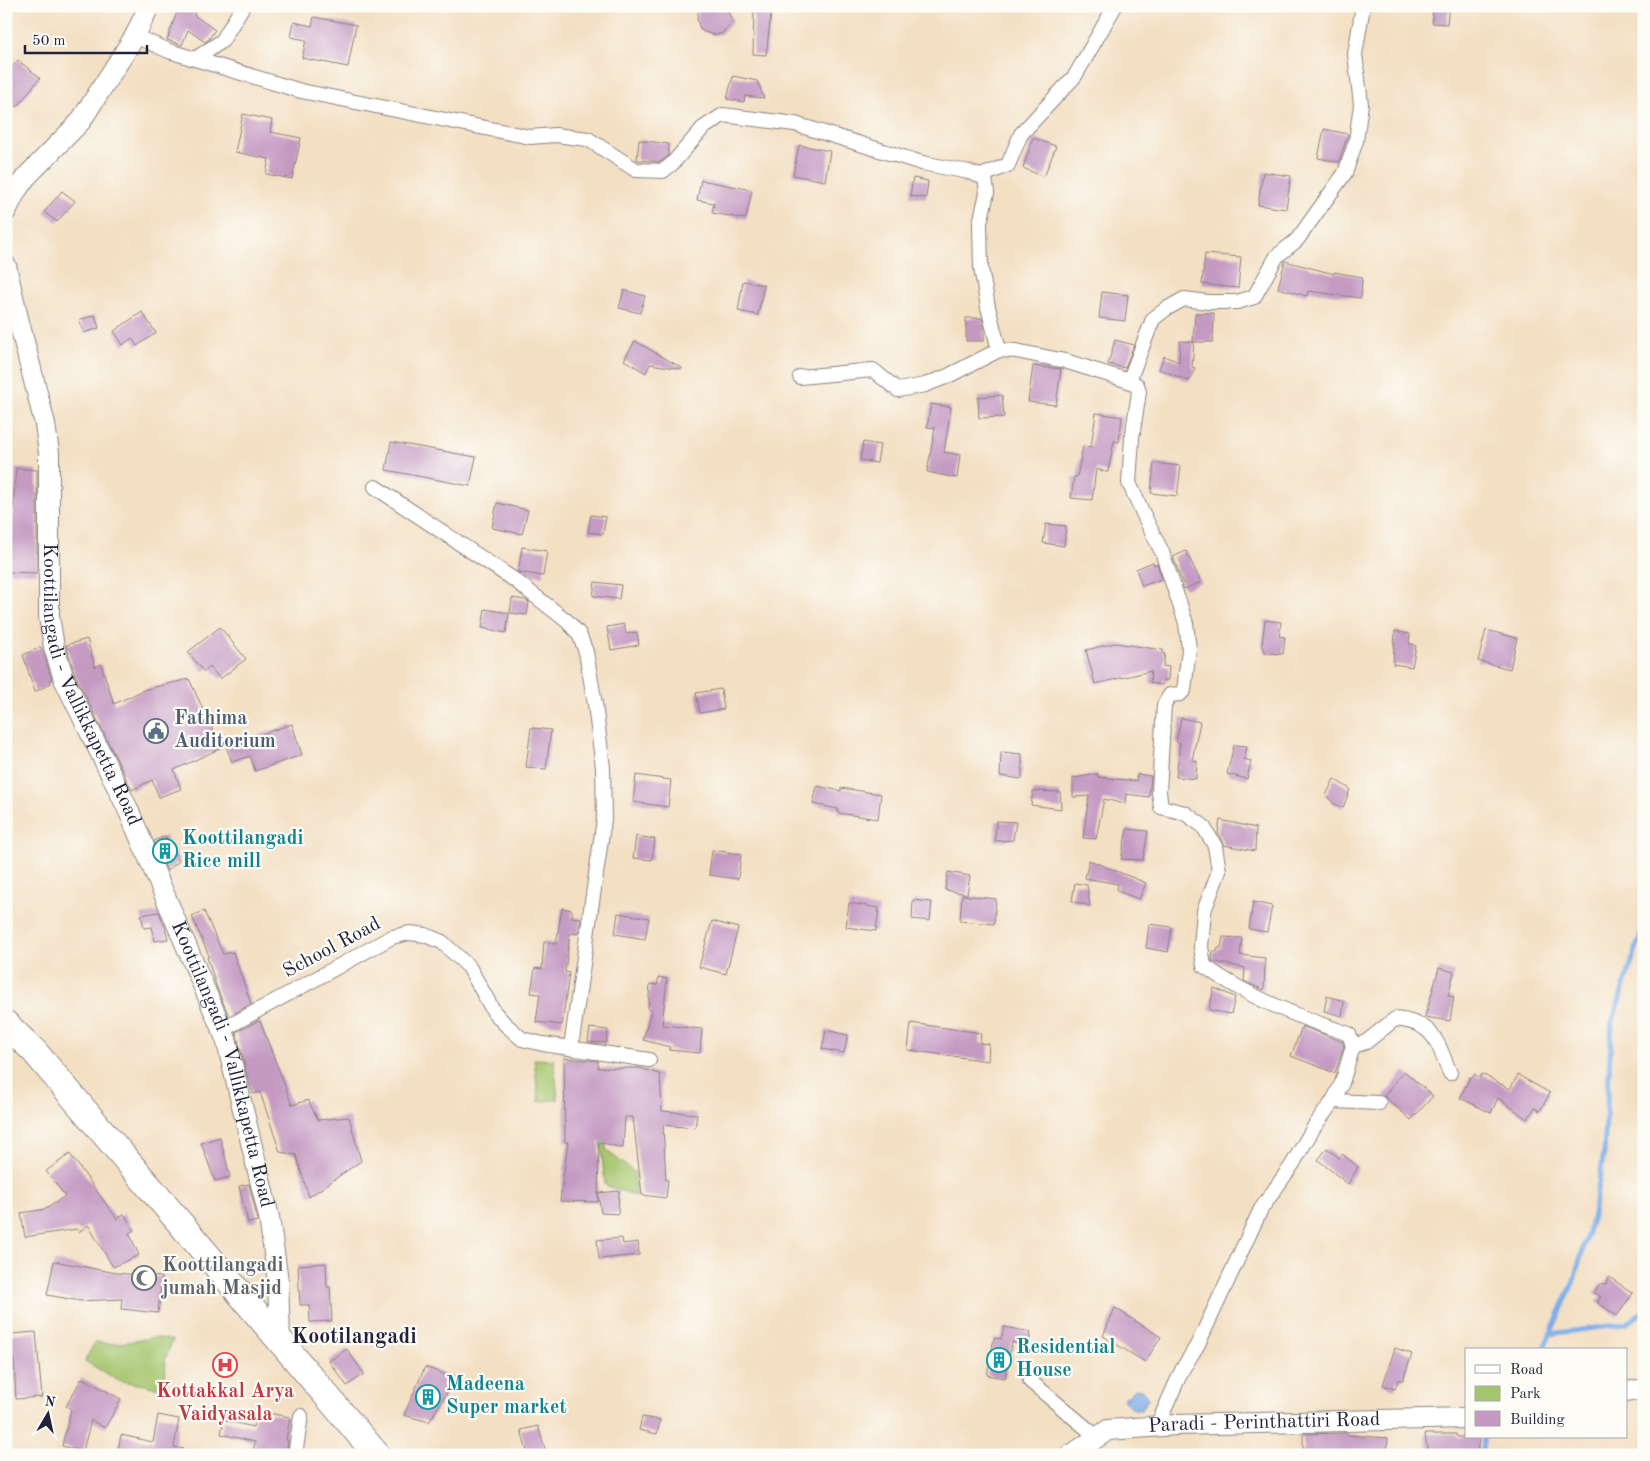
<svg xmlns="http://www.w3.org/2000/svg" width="1650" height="1461" font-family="'Old Standard TT',serif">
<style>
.green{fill:#a6c66e;stroke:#647454}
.water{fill:#7eade8;stroke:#506892}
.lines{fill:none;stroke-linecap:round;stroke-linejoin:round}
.stream{stroke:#7eade8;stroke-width:5}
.building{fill:#c49ac3}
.street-casing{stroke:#8a807e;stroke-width:16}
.secondary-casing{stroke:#8a807e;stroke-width:22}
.highway-casing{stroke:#8a807e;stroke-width:28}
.street{stroke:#fff;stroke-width:14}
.secondary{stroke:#fff;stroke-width:20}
.highway{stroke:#fff;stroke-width:26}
.labels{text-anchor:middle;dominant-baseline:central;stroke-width:4.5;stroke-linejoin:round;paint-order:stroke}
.street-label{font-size:20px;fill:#22223b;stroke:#fdfcf7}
.service-label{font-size:20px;font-weight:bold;fill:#4e5e75;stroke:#fdfcf7;text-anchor:start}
.culture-label{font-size:20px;font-weight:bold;fill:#0d838f;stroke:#fdfcf7;text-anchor:start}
.worship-label{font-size:20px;font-weight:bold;fill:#5b616d;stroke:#fdfcf7;text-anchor:start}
.health-label{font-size:20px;font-weight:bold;fill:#be3a42;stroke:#fdfcf7}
.quarter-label{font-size:22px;font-weight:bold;fill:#22223b;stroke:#fdfcf7}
</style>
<rect width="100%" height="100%" fill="#fdfcf7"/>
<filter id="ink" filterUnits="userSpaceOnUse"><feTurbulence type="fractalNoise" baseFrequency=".02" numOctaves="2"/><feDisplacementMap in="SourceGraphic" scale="10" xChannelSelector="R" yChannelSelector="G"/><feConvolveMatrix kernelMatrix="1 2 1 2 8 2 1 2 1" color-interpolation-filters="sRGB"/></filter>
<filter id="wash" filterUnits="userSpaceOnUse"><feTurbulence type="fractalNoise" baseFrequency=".0096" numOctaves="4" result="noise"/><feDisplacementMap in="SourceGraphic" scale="20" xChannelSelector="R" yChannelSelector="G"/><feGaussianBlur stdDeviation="1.12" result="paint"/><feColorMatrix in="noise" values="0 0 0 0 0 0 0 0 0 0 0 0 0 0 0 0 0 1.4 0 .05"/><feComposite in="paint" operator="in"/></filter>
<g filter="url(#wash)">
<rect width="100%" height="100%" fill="#f3dfc2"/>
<g class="green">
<polygon points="534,1059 554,1060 558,1099 539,1102"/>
<polygon points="603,1077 612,1078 606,1150 635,1173 635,1196 605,1185 601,1145"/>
<path d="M154,1337L173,1340L165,1359L166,1389L117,1380L85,1361L95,1342C114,1346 135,1341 154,1337Z"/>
</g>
<polygon class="water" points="1135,1389 1141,1390 1148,1398 1142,1410 1134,1409 1123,1400 1125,1396 1127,1397"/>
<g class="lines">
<g class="stream">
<polyline points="1550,1334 1625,1324 1644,1312"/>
<polyline points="1543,1350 1573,1283 1592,1219 1604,1153 1612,1023 1644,924"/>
<polyline points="1481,1455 1484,1437"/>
</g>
</g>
<g id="blocks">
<g class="building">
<polygon points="179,6 197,6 194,15 215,30 208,40 205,42 188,30 182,45 167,40"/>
<polygon points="703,6 725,6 733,21 721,34 715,35 704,32 700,29 697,19 698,13"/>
<polygon points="754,6 772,6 766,55 753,54"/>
<polygon points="1433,6 1449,6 1447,24 1432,23"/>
<polygon points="314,17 356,25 348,67 302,58 306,40 291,37 294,22 312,26"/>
<polygon points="18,60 40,78 17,107 6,98 6,74"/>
<polygon points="733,76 757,81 764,98 745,96 744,102 727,99"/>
<polygon points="243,114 272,120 270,132 301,138 292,179 266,174 269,159 235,152"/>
<polygon points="1324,129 1348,134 1339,162 1318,158"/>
<polygon points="1033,138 1056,146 1044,177 1023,168"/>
<polygon points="639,140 669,144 668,156 660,162 637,160"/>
<polygon points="799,145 830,151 825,181 793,175"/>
<polygon points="1263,172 1291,176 1286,209 1258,205"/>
<polygon points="913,178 928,181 926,198 910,196"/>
<polygon points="701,180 752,190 746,219 712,213 714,203 697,200"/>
<polygon points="62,191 75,201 57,222 44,212"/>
<polygon points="1205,254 1241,257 1238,288 1202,284"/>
<polygon points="1285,261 1334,274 1334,272 1362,277 1361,298 1308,291 1307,296 1278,288"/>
<polygon points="743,281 764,285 758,315 738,311"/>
<polygon points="624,290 645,296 640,313 619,308"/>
<polygon points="1102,292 1128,295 1125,321 1099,318"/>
<polygon points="142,312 156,333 137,346 132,338 123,345 114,331"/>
<polygon points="1195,313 1214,313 1213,342 1193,342"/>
<polygon points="95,315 99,328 84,333 79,320"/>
<polygon points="966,318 982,318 984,326 984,341 966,341"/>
<polygon points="1115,340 1134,345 1125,368 1108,364"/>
<polygon points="635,341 682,368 682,369 650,364 646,373 624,360"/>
<polygon points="1180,341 1194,342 1192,367 1195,368 1189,381 1159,369 1164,356 1179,362"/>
<polygon points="1033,366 1061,369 1056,405 1028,402"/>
<polygon points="1002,395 1004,417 979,418 978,397"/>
<polygon points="931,404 951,407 944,452 960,455 957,478 927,472 935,428 927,427"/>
<polygon points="1096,413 1122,417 1119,442 1114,441 1108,472 1096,469 1092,500 1071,498 1074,477 1077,477 1083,446 1091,447"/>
<polygon points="391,442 476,457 470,486 386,470"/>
<polygon points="863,442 880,445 877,463 860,460"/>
<polygon points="1154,463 1181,466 1177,496 1151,493"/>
<polygon points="16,468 37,470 37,573 7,572 9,534 11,534"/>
<polygon points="497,503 528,510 522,534 492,528"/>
<polygon points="591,515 606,517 603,534 588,532"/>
<polygon points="1046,524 1066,526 1064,546 1043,543"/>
<polygon points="522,547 547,551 543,576 518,572"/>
<polygon points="1186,551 1201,582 1185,589 1173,557"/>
<polygon points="1153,562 1154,565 1157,564 1162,579 1142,586 1136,569"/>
<polygon points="595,582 621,585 619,599 593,596"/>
<polygon points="512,598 525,600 529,602 527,615 510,613"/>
<polygon points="485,609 509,613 506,633 482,628"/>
<polygon points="1265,620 1281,622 1279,636 1285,637 1283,654 1266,653 1262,645"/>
<polygon points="624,624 626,634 637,632 639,645 611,650 607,627"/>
<polygon points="220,627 246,659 220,679 210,667 204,672 188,652"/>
<polygon points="1486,630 1517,638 1510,669 1478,661"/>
<polygon points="1395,631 1410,634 1409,643 1416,646 1412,667 1393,664"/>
<polygon points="87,639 95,667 101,664 114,704 146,689 189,679 221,748 174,770 181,789 159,797 152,780 132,790 75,675 66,645"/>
<polygon points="1115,643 1163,650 1163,654 1165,654 1163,666 1169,667 1168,680 1163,680 1162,685 1150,683 1151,671 1095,684 1086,650"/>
<polygon points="41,647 52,679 50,680 51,683 35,692 23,655"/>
<polygon points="721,689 724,709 700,713 696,693"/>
<polygon points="1181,718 1200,722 1192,760 1197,761 1196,779 1176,777 1180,743 1176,742"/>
<polygon points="292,724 302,755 255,771 250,756 232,762 226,746"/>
<polygon points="531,728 551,730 546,769 526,767"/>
<polygon points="1234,745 1247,746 1244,759 1251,761 1247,779 1227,774"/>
<polygon points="1001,752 1022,754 1022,779 1000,776"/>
<polygon points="1098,774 1098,777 1136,781 1137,774 1151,776 1149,797 1126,794 1125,804 1104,799 1096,839 1083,838 1089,796 1073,797 1073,778"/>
<polygon points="636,775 671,780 668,807 633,802"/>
<polygon points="1334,779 1350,789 1343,808 1333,803 1326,795"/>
<polygon points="817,786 841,791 841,788 881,794 878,819 838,813 838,809 813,804"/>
<polygon points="1033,791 1060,792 1061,809 1031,805"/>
<polygon points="1220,820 1256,828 1255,851 1224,845 1218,833"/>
<polygon points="996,821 1016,822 1013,840 995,841"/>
<polygon points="1127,829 1148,831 1143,860 1121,859"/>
<polygon points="165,836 179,861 167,871 154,841"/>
<polygon points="636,836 655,839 652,860 633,858"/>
<polygon points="712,850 741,854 738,879 709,875"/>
<polygon points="1089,860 1146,883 1139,899 1117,891 1118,884 1085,878"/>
<polygon points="948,872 970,876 967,894 945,890"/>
<polygon points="1075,883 1087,885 1090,906 1072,901"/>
<polygon points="962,895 996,899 994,924 960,921"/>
<polygon points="913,900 932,902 930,921 912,919"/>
<polygon points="1253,902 1272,906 1267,932 1249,929"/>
<polygon points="849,903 879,908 876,931 846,927"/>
<polygon points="562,908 572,910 572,917 581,918 578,934 570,933 565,972 569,973 562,1025 536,1022 540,994 531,993 535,968 542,969 544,942 556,944"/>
<polygon points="204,911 223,954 233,952 251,1004 229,1016 218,991 207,957 209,956 192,916"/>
<polygon points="159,912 165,927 168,939 155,941 152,927 144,928 141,915"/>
<polygon points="618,913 649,918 645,939 615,934"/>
<polygon points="712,921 738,928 726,974 699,967"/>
<polygon points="1149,924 1172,927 1168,952 1146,948"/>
<polygon points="1223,937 1242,938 1240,955 1265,958 1264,990 1244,981 1245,968 1212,961 1213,951 1217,952 1218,948 1221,948"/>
<polygon points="1439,968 1454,972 1448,996 1454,997 1450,1021 1425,1017"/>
<polygon points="659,977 667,979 662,1025 702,1029 700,1053 669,1050 670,1047 643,1040 651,1010 648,1009 650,984 657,985"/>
<polygon points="1214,988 1235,997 1231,1014 1209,1010"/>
<polygon points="1327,996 1344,1001 1342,1016 1324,1011"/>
<polygon points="260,1021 292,1105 308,1100 318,1120 349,1117 361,1161 309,1197 296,1155 280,1152 260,1092 253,1094 249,1083 236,1032 256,1022"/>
<polygon points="911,1023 981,1033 980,1043 989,1044 988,1061 908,1050"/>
<polygon points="1302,1026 1343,1042 1344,1046 1335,1073 1291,1056"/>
<polygon points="590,1028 608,1030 606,1043 588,1042"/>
<polygon points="826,1030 848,1035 844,1053 822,1049"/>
<polygon points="564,1058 598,1061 598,1068 640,1068 660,1074 662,1111 697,1114 695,1128 663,1125 666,1180 668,1180 666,1198 642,1195 633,1117 625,1117 623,1148 599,1142 598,1202 560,1201 568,1142 565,1142"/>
<polygon points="1404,1071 1433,1096 1411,1120 1384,1096"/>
<polygon points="1475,1074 1479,1078 1482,1074 1510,1089 1518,1075 1550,1093 1540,1111 1535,1108 1527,1119 1498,1098 1491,1113 1460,1098 1470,1077 1472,1078"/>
<polygon points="220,1137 230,1177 215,1181 201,1143"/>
<polygon points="1327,1148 1339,1158 1342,1154 1358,1167 1348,1184 1318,1160"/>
<polygon points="70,1154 117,1219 124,1214 134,1230 129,1233 139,1255 113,1267 88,1225 79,1232 77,1229 25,1237 21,1213 46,1209 65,1196 46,1171"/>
<polygon points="249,1184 258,1221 248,1223 239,1186"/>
<polygon points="619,1191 618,1214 601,1213 598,1193"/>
<polygon points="622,1238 623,1244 638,1242 639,1255 599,1259 597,1240"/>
<polygon points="54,1261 116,1273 162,1277 158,1313 121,1309 122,1299 81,1301 47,1295"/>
<polygon points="326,1263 327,1287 330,1287 332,1321 310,1322 309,1305 300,1305 298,1265"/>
<polygon points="1609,1277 1633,1293 1617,1316 1597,1302 1601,1297 1594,1293 1601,1283 1605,1285"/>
<polygon points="1115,1308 1161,1337 1145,1362 1103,1336"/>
<polygon points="1004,1327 1031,1332 1028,1346 1012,1342 1005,1378 987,1375 994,1338 1001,1339"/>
<polygon points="36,1332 42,1397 16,1399 14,1360 12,1360 10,1334"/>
<polygon points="1395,1348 1412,1354 1403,1380 1398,1380 1395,1389 1383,1385"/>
<polygon points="347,1349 364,1374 347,1386 329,1361"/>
<polygon points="425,1367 456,1378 429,1422 404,1415"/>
<polygon points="82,1378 121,1399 105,1428 91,1420 83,1451 62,1446 71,1409 66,1406"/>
<polygon points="256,1411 290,1417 286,1440 288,1440 286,1455 252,1455 255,1442 221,1434 224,1420 253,1427"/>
<polygon points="158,1415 179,1419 174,1447 184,1449 183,1455 117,1455 121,1435 153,1442"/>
<polygon points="642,1417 660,1420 657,1434 639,1430"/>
<polygon points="538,1426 546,1452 528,1455 521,1430"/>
<polygon points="1347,1433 1347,1435 1388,1438 1387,1455 1303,1455 1303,1434"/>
<polygon points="1425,1434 1456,1434 1457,1437 1479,1437 1477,1455 1428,1455"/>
</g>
</g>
</g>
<g filter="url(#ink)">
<use href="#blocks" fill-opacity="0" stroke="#8a807e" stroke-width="1"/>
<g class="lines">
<defs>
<g id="street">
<polyline points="135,36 169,51 195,59 222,41 243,6"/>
<polyline points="195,59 301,91 530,137 555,135 588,139 636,170 663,171 672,164 703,128 723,115 795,124 922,163 969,172 985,178 987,193 980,223 981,268 988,307 999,350"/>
<polyline points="981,176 1008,165 1021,134 1075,76 1115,6"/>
<path d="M800,377L873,370L898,390L925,385L948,376L999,350L1016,351L1065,361L1129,381L1137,385L1139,392L1132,438L1129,483L1148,524L1162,552L1186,623L1189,649L1184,690L1180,694L1170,695L1164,705L1159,792L1161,807L1185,813L1203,826L1215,846L1219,871L1204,911L1201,947L1204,966C1248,997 1298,1017 1349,1034L1353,1046L1342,1083L1333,1101L1314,1127L1292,1165L1261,1209L1198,1344L1182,1370L1157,1426"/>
<polyline points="1129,381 1153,319 1166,309 1184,299 1208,302 1237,302 1254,297 1277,256 1297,240 1345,173 1356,141 1361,104 1355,54 1363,6"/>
<polyline points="375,487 516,581 567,621 579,634 586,652 595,704 603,768 604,819 571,1047"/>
<polyline points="222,1030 392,937 410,933 425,935 442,942 469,967 494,1012 505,1024 522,1039 543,1044 649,1060"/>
<path d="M1353,1046L1366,1042L1395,1019C1435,1023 1436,1040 1450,1073"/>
<polyline points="1333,1101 1379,1103"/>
<polyline points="1030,1381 1097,1437"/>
<polyline points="295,1455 301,1416"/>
</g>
<g id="secondary">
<polyline points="6,211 16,191 26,177 80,122 135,36 149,6"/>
<path id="s1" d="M6,266L18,318L45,424L49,453V616L54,647L64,679L127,807L226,1039L269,1217L278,1281L280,1340"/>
<polyline points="1626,1392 1644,1389"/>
<path id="s2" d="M1071,1455L1108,1430L1176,1425L1466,1418"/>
</g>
<polyline id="highway" points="6,1024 34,1051 377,1455"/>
</defs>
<use href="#street" class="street-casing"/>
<use href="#secondary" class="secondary-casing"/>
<use href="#highway" class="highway-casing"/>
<use href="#street" class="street"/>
<use href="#secondary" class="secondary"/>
<use href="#highway" class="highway"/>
</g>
</g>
<defs>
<symbol id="civic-ring" viewBox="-11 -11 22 22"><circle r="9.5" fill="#fdfcf7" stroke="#5c6f8a" stroke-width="1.5"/><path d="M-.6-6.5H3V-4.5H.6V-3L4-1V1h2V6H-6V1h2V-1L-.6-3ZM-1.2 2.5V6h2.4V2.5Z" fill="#5c6f8a"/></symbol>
<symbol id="building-ring" viewBox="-11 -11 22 22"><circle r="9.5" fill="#fdfcf7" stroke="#0f9aa8" stroke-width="1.5"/><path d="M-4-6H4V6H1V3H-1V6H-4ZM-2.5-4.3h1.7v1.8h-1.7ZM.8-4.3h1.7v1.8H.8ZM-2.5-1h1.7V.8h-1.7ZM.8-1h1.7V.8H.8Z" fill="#0f9aa8"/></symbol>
<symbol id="mosque-ring" viewBox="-11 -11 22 22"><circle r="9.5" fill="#fdfcf7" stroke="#6b7280" stroke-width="1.5"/><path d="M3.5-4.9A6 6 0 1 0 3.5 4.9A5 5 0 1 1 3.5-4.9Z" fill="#6b7280"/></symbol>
<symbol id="hospital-ring" viewBox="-11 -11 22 22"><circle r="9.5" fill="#fdfcf7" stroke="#e0444e" stroke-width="1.5"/><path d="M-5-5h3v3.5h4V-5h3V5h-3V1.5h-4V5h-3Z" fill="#e0444e"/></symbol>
</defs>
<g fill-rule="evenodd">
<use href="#civic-ring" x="142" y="717" width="28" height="28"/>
<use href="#building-ring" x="151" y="837" width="28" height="28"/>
<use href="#mosque-ring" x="130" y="1264" width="28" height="28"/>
<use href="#building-ring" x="985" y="1346" width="28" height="28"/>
<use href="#hospital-ring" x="211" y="1351" width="28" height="28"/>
<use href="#building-ring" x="414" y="1383" width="28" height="28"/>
</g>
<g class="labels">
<g class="street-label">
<text stroke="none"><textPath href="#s1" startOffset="432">Koottilangadi - Vallikkapetta Road</textPath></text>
<text transform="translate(332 948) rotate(-28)">School Road</text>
<text stroke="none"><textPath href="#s1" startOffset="838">Koottilangadi - Vallikkapetta Road</textPath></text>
<text stroke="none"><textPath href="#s2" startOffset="201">Paradi - Perinthattiri Road</textPath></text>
</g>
<g class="service-label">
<text x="174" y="719">Fathima<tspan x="174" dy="23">Auditorium</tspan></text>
</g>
<g class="culture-label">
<text x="182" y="839">Koottilangadi<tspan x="182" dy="23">Rice mill</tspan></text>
<text x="1016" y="1348">Residential<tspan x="1016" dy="23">House</tspan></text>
<text x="446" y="1385">Madeena<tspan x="446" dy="23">Super market</tspan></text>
</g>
<g class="worship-label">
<text x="162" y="1266">Koottilangadi<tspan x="162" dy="23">jumah Masjid</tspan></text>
</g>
<g class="health-label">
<text x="225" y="1392">Kottakkal Arya<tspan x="225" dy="23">Vaidyasala</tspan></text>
</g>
<g class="quarter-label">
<text x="354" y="1337">Kootilangadi</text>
</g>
</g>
<rect width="1650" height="1461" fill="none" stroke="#fdfcf7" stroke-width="25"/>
<rect x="1465" y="1348" width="162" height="90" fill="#fdfcf7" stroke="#a5a5ac"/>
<rect x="1475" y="1365" width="25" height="8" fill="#ffffff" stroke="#a5a5ac"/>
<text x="1510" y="1374" font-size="15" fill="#22223b">Road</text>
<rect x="1475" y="1386" width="25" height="15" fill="#a6c66e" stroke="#a5a5ac"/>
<text x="1510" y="1398" font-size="15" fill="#22223b">Park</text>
<rect x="1475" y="1411" width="25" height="15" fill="#c49ac3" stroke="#a5a5ac"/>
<text x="1510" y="1424" font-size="15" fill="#22223b">Building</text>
<g transform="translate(48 1414) rotate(9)" stroke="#fdfcf7" stroke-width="4" paint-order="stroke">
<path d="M0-4L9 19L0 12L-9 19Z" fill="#22223b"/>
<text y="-8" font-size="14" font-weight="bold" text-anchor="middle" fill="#22223b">N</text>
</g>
<path d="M25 45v8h122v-8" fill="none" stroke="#22223b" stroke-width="2.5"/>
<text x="32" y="45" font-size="15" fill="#22223b" stroke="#fdfcf7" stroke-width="4" paint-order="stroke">50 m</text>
</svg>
